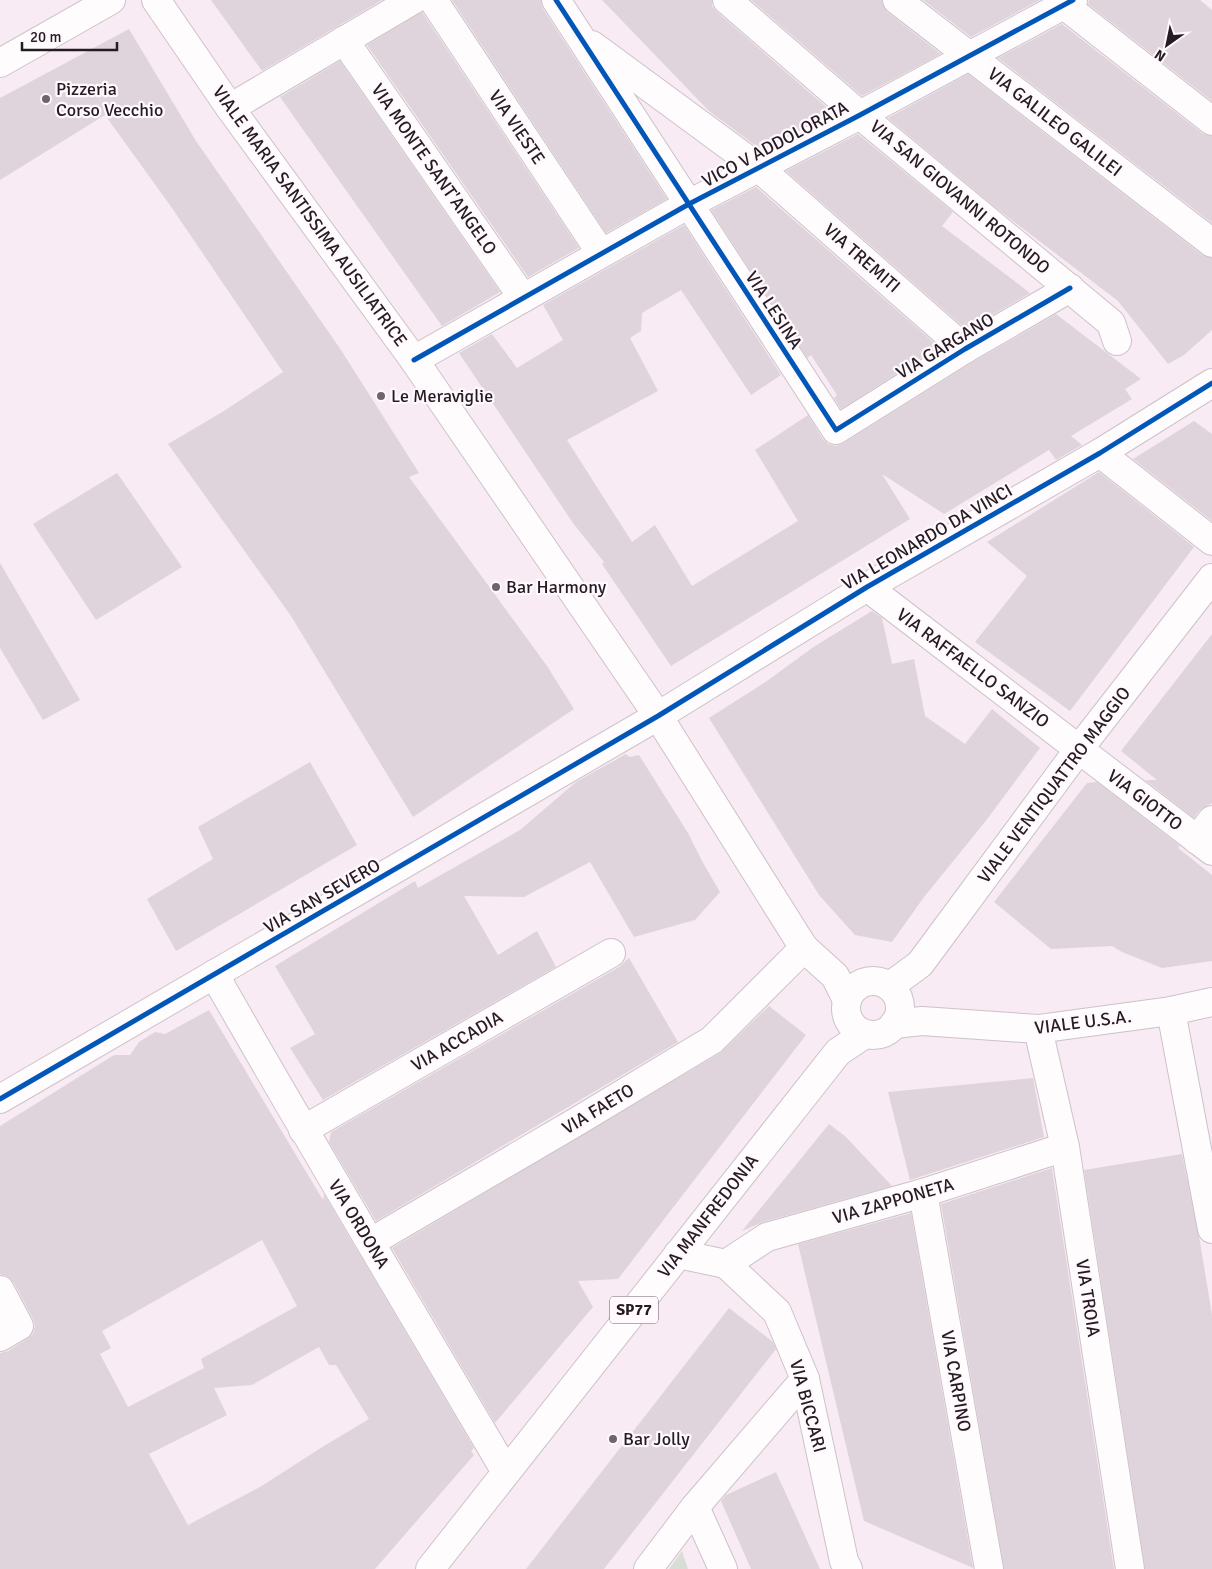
<svg xmlns="http://www.w3.org/2000/svg" width="1212" height="1569" font-family="Signika,sans-serif">
<style>
.green{fill:#d8ded6}
.building{fill:#dfd4dc;fill-rule:evenodd}
.lines{fill:none;stroke-linecap:round;stroke-linejoin:round}
.minor-casing{stroke:#cdc2c9;stroke-width:30}
.tertiary-casing{stroke:#cdc2c9;stroke-width:30}
.secondary-casing{stroke:#cdc2c9;stroke-width:30}
.primary-casing{stroke:#cdc2c9;stroke-width:30}
.minor{stroke:#fefcfd;stroke-width:28}
.tertiary{stroke:#fefcfd;stroke-width:28}
.secondary{stroke:#fefcfd;stroke-width:28}
.primary{stroke:#fefcfd;stroke-width:28}
.cycleway-casing{stroke:#fff9fd;stroke-width:8}
.cycleway{stroke:#0057b8;stroke-width:5}
.poi-dot{fill:#6f646c;stroke:#fff9fd;stroke-width:2}
.labels{text-anchor:middle;dominant-baseline:central;stroke-width:4.5;stroke-linejoin:round;paint-order:stroke}
.shield{fill:#fff9fd;stroke:#665e64;stroke-width:1}
.shield-label{font-size:16px;font-weight:bold;fill:#251b22}
.poi-label{font-size:18px;fill:#251b22;stroke:#fff9fd;text-anchor:start}
.street-label{font-size:18px;fill:#251b22;stroke:#fff9fd}
</style>
<rect width="100%" height="100%" fill="#f8ebf4"/>
<polygon class="green" points="682,1551 688,1569 669,1569"/>
<g class="building">
<polygon points="211,0 382,0 262,71"/>
<polygon points="452,0 541,0 543,9 667,199 606,233"/>
<polygon points="602,0 712,0 712,6 717,12 832,112 760,149 709,111"/>
<polygon points="751,0 882,0 883,6 887,12 941,54 862,96"/>
<polygon points="923,0 1040,0 971,37"/>
<polygon points="1089,0 1200,0 1212,10 1212,101 1088,4"/>
<polygon points="422,12 579,248 528,277 367,45"/>
<polygon points="1062,24 1202,133 1212,136 1212,223 998,58"/>
<polygon points="129,29 196,141 341,350 419,473 409,477 547,666 574,709 413,817 291,616 168,444 224,411 283,372 172,208 105,115 0,180 0,98"/>
<polygon points="340,61 500,292 442,326 280,97"/>
<polygon points="968,74 1202,255 1212,258 1212,330 1184,355 1168,364 1118,301 996,208 888,118"/>
<polygon points="858,134 953,212 942,226 1030,293 967,330 786,171"/>
<polygon points="756,187 939,347 841,409 834,398 837,395 811,355 807,358 711,210"/>
<polygon points="684,225 781,375 751,395 681,290 642,313 641,331 630,338 658,391 567,440 632,542 655,525 692,586 798,521 755,450 808,415 823,439 828,444 836,446 844,443 973,362 1056,314 1141,379 1125,389 1132,399 1071,436 1082,445 1056,460 1049,450 944,514 882,474 910,519 671,666 602,564 604,562 573,523 459,353 492,334 517,368 563,340 543,305"/>
<polygon points="1194,421 1212,434 1212,521 1133,459"/>
<polygon points="1099,472 1194,547 1070,711 975,642 1027,576 987,542"/>
<polygon points="117,473 182,567 96,620 33,524"/>
<polygon points="0,563 80,700 43,720 0,648"/>
<polygon points="872,611 882,618 892,664 914,659 925,716 965,744 992,709 1040,748 985,822 924,897 892,942 855,935 819,895 709,718 764,683 815,646"/>
<polygon points="1212,634 1212,803 1200,810 1194,818 1145,780 1157,780 1121,751"/>
<polygon points="626,754 629,757 639,755 688,833 702,861 720,892 695,920 634,937 590,862 524,897 464,896 498,955 537,931 556,967 323,1100 290,1048 315,1034 275,966 415,881 418,888 520,830 576,782"/>
<polygon points="310,762 357,845 176,951 147,899 213,859 198,827"/>
<polygon points="1097,782 1180,846 1178,848 1212,875 1212,961 1162,968 1122,952 1112,946 1051,949 994,902 1087,783"/>
<polygon points="629,958 678,1042 376,1221 329,1142 331,1132 619,967"/>
<polygon points="769,1006 806,1035 618,1279 578,1281 593,1307 495,1423 392,1248 720,1053"/>
<path d="M209,1010L323,1200L324,1194L474,1448L471,1451L474,1455L375,1569H0V1353L8,1351L27,1339L33,1334L35,1326L33,1319L14,1283L8,1277L0,1274V1126L114,1055H130L139,1042L155,1032L165,1034ZM262,1240L297,1306L201,1359L204,1368L128,1407L100,1354L111,1348L102,1331ZM319,1347L329,1365H336L369,1419L324,1446L260,1487L188,1525L149,1454L227,1415L214,1388L252,1385Z"/>
<polygon points="1033,1078 1044,1137 910,1180 888,1092"/>
<polygon points="829,1124 845,1136 892,1186 763,1222 742,1231"/>
<polygon points="1182,1154 1199,1236 1212,1315 1212,1569 1145,1569 1084,1170"/>
<polygon points="1052,1168 1114,1569 1004,1569 941,1204"/>
<polygon points="911,1213 973,1568 864,1521 798,1244"/>
<polygon points="729,1308 773,1342 776,1349 604,1569 526,1569"/>
<polygon points="776,1472 820,1569 751,1569 721,1501 726,1495"/>
</g>
<g class="lines">
<defs>
<g id="minor">
<polyline points="433,0 601,253"/>
<polyline points="556,0 836,430 965,349 1070,288"/>
<polyline points="727,0 860,115 1111,323 1117,341"/>
<polyline points="897,0 1212,243"/>
<polyline points="1064,5 1212,121"/>
<polyline points="344,40 523,298"/>
<polyline points="592,45 759,168 965,349"/>
<polyline points="0,63 111,0"/>
<polyline points="230,108 413,0"/>
<polyline points="414,360 689,204 860,115 1073,0"/>
<polyline points="1100,453 1212,541"/>
<polyline points="867,587 1212,851"/>
<polyline points="658,716 867,587 1100,453 1212,383"/>
<polyline points="1197,840 1212,820"/>
<path d="M214,974C309,1141 408,1306 506,1472"/>
<polyline points="890,986 920,964 1079,749 1212,578"/>
<polyline points="1171,1011 1212,1229"/>
<polyline points="1038,1029 1065,1147 1130,1569"/>
<polyline points="303,1130 611,953"/>
<polyline points="923,1193 989,1569"/>
<polyline points="371,1242 576,1122 712,1040 804,948"/>
<polyline points="678,1254 726,1264 777,1312 805,1379 844,1561 848,1569"/>
<polyline points="726,1264 767,1237 923,1193 1065,1147"/>
<polyline points="0,1290 19,1326 0,1337"/>
<polyline points="695,1507 723,1569"/>
<polyline points="648,1569 695,1507 805,1379"/>
</g>
<polyline id="tertiary" points="0,1099 658,716"/>
<polyline id="secondary" points="156,0 230,108 414,360 658,716 804,948 835,976 847,1000"/>
<g id="primary">
<circle cx="873" cy="1008" r="27"/>
<polyline points="894,1024 922,1021 1038,1029 1171,1011 1212,1002"/>
<polyline points="430,1569 838,1052 865,1034"/>
</g>
</defs>
<use href="#minor" class="minor-casing"/>
<use href="#tertiary" class="tertiary-casing"/>
<use href="#secondary" class="secondary-casing"/>
<use href="#primary" class="primary-casing"/>
<use href="#minor" class="minor"/>
<use href="#tertiary" class="tertiary"/>
<use href="#secondary" class="secondary"/>
<use href="#primary" class="primary"/>
<defs>
<g id="cycleway">
<polyline points="556,0 836,430 965,349 1070,288"/>
<polyline points="414,360 689,204 860,115 1073,0"/>
<polyline points="0,1099 658,716 867,587 1100,453 1212,383"/>
</g>
</defs>
<use href="#cycleway" class="cycleway-casing"/>
<use href="#cycleway" class="cycleway"/>
</g>
<g class="poi-dot">
<circle cx="46" cy="99" r="5"/>
<circle cx="381" cy="396" r="5"/>
<circle cx="496" cy="587" r="5"/>
<circle cx="613" cy="1439" r="5"/>
</g>
<g class="labels">
<rect class="shield" x="610" y="1296.5" width="48" height="27" rx="4"/>
<g class="shield-label">
<text x="634" y="1310">SP77</text>
</g>
<g class="poi-label">
<text x="56" y="89">Pizzeria<tspan x="56" dy="21">Corso Vecchio</tspan></text>
<text x="391" y="396">Le Meraviglie</text>
<text x="506" y="587">Bar Harmony</text>
<text x="623" y="1439">Bar Jolly</text>
</g>
<g class="street-label">
<text transform="translate(1055 122) rotate(38)">VIA GALILEO GALILEI</text>
<text transform="translate(517 127) rotate(56)">VIA VIESTE</text>
<text transform="translate(775 144) rotate(-28)">VICO V ADDOLORATA</text>
<text transform="translate(434 169) rotate(55)">VIA MONTE SANT'ANGELO</text>
<text transform="translate(960 197) rotate(40)">VIA SAN GIOVANNI ROTONDO</text>
<text transform="translate(310 216) rotate(54)">VIALE MARIA SANTISSIMA AUSILIATRICE</text>
<text transform="translate(862 258) rotate(41)">VIA TREMITI</text>
<text transform="translate(774 310) rotate(57)">VIA LESINA</text>
<text transform="translate(945 346) rotate(-31)">VIA GARGANO</text>
<text transform="translate(927 537) rotate(-30)">VIA LEONARDO DA VINCI</text>
<text transform="translate(973 668) rotate(37)">VIA RAFFAELLO SANZIO</text>
<text transform="translate(1054 785) rotate(-53)">VIALE VENTIQUATTRO MAGGIO</text>
<text transform="translate(1145 800) rotate(37)">VIA GIOTTO</text>
<text transform="translate(322 896) rotate(-30)">VIA SAN SEVERO</text>
<text transform="translate(1083 1022) rotate(-7)">VIALE U.S.A.</text>
<text transform="translate(457 1041) rotate(-30)">VIA ACCADIA</text>
<text transform="translate(598 1109) rotate(-31)">VIA FAETO</text>
<text transform="translate(893 1201) rotate(-16)">VIA ZAPPONETA</text>
<text transform="translate(708 1216) rotate(-52)">VIA MANFREDONIA</text>
<text transform="translate(359 1224) rotate(59)">VIA ORDONA</text>
<text transform="translate(1088 1298) rotate(81)">VIA TROIA</text>
<text transform="translate(956 1381) rotate(80)">VIA CARPINO</text>
<text transform="translate(808 1406) rotate(75)">VIA BICCARI</text>
</g>
</g>
<g transform="translate(1167 45) rotate(213)" stroke="#fff9fd" stroke-width="4" paint-order="stroke">
<path d="M0-4L9 19L0 12L-9 19Z" fill="#251b22"/>
<text y="-8" font-size="14" font-weight="bold" text-anchor="middle" fill="#251b22">N</text>
</g>
<path d="M22 42v8h95v-8" fill="none" stroke="#251b22" stroke-width="2.5"/>
<text x="30" y="42" font-size="15" fill="#251b22" stroke="#fff9fd" stroke-width="4" paint-order="stroke">20 m</text>
</svg>
